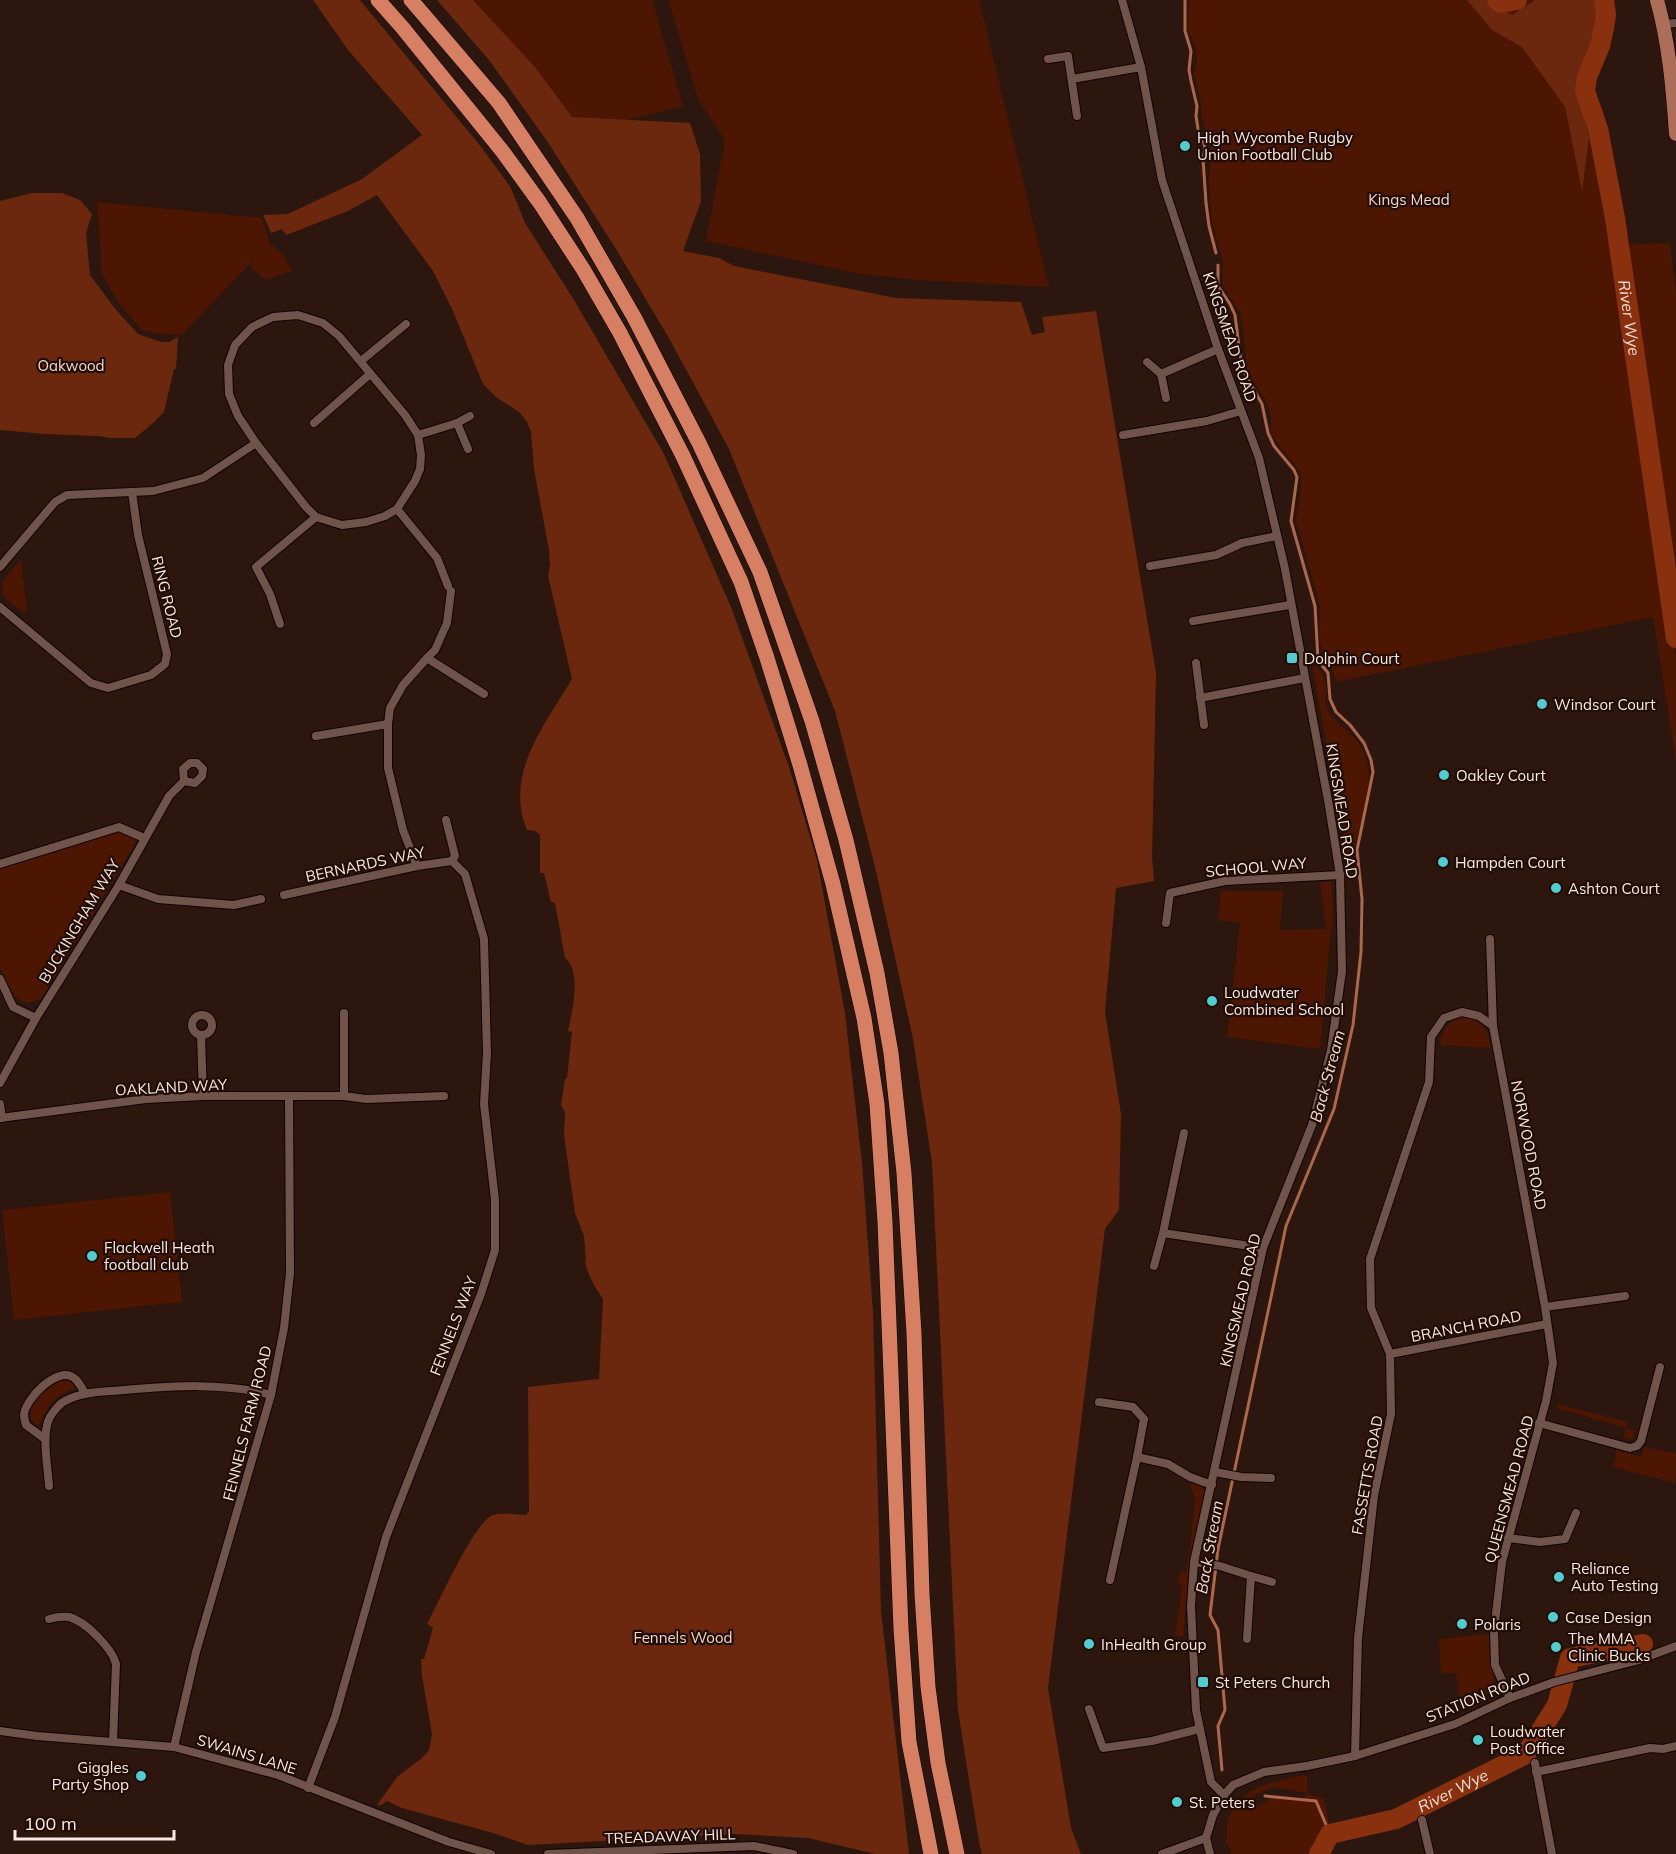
<svg xmlns="http://www.w3.org/2000/svg" width="1676" height="1854" font-family="Mulish,sans-serif">
<style>
.green{fill:#4c1603;fill-rule:evenodd}
.forest{fill:#6b280f}
.lines{fill:none;stroke-linecap:round;stroke-linejoin:round}
.stream{stroke:#ab684f;stroke-width:3}
.river{stroke:#89310f;stroke-width:20}
.street-casing{stroke:#130200;stroke-width:10}
.primary-casing{stroke:#130200;stroke-width:15}
.highway-casing{stroke:#130200;stroke-width:16}
.street{stroke:#70544b;stroke-width:8}
.primary{stroke:#ad6e59;stroke-width:14}
.highway{stroke:#d67f62;stroke-width:15}
.poi-dot{fill:#52ccd0;stroke:#220d06;stroke-width:2}
.labels{text-anchor:middle;dominant-baseline:central;stroke-width:4.5;stroke-linejoin:round;paint-order:stroke}
.poi-label{font-size:15px;fill:#f9e8e3;stroke:#220d06;text-anchor:start}
.park-label{font-size:15px;fill:#f0d5cd;stroke:#220d06}
.street-label{font-size:15px;fill:#f9e8e3;stroke:#220d06}
.water-label{font-size:16px;font-style:italic;fill:#f7ddd4;stroke:#220d06}
</style>
<rect width="100%" height="100%" fill="#2c160e"/>
<g class="green">
<polygon points="473,0 652,0 683,106 627,120 571,117 535,67"/>
<polygon points="668,0 979,0 1049,287 920,280 861,274 706,241 725,140 699,101"/>
<path d="M1189,0H1491L1498,4L1511,7L1529,0H1602L1603,19L1593,58L1582,85V95L1597,141L1607,214L1676,658V762L1653,617L1336,682C1334,668 1328,666 1323,655C1319,648 1319,615 1320,606L1296,520L1302,480L1299,470L1282,450L1271,432V413L1264,398L1247,371L1245,345L1240,313L1223,286V261L1212,222L1209,183L1211,143L1205,133L1201,114V102L1194,74L1197,59L1195,45L1188,31Z"/>
<polygon points="97,202 262,218 270,243 268,246 271,244 283,254 292,271 266,280 250,267 255,259 181,335 156,333 142,330 120,305 102,275"/>
<polygon points="1670,243 1676,293 1676,583 1625,245"/>
<polygon points="21,560 27,610 23,612 3,596 2,584 14,567"/>
<path d="M1317,666C1319,670 1323,674 1324,678C1329,688 1322,699 1328,710C1335,723 1350,731 1359,744C1380,774 1362,821 1352,852L1347,853L1312,667Z"/>
<polygon points="124,828 134,835 135,841 133,847 41,999 28,1003 21,1001 14,996 0,967 0,866"/>
<polygon points="1330,881 1332,885 1333,929 1331,929 1320,1049 1227,1037 1240,923 1218,920 1221,891 1283,891 1280,930 1328,929 1326,927 1320,883"/>
<path d="M1461,1017C1481,1018 1488,1030 1491,1048L1440,1045C1440,1031 1448,1022 1461,1017Z"/>
<polygon points="170,1192 182,1302 14,1320 2,1210"/>
<path d="M61,1381H68L73,1384L74,1389C56,1394 45,1407 40,1425L35,1424C19,1407 47,1388 61,1381Z"/>
<polygon points="1558,1404 1627,1422 1627,1428 1634,1430 1632,1440 1624,1438 1626,1428 1557,1408"/>
<polygon points="1644,1447 1676,1453 1676,1475 1674,1483 1613,1467 1617,1450 1641,1457"/>
<polygon points="1190,1481 1202,1487 1205,1493 1190,1562 1183,1637 1175,1636 1182,1586 1178,1584 1180,1571 1186,1573 1190,1549 1195,1498"/>
<polygon points="1489,1634 1494,1681 1481,1704 1462,1711 1456,1673 1441,1674 1439,1639"/>
<path d="M1303,1775L1307,1776L1308,1794L1320,1797L1324,1800L1330,1827L1322,1840L1317,1854H1231V1850L1226,1843C1227,1834 1226,1822 1230,1814C1244,1785 1275,1782 1303,1775ZM1273,1787L1307,1793V1794L1303,1800L1275,1796L1259,1806L1251,1799L1256,1794Z"/>
</g>
<g class="forest">
<path d="M313,0H360L482,148L511,188L525,223L574,300L664,454L731,607L789,767L817,860L845,1013L862,1163L873,1312L881,1611L909,1854H875L808,1838L734,1834L528,1845L493,1833L402,1808L387,1801L381,1805H377L397,1777L422,1758L429,1750L432,1734L422,1676L421,1659H424L433,1628L427,1624C438,1604 474,1522 493,1515C502,1512 516,1515 526,1515L529,1511L528,1387L599,1379L603,1299C594,1286 588,1276 585,1261L586,1260L584,1236L575,1213L564,1135L565,1112L561,1105L565,1079L567,1078L572,1032L568,1031C572,1013 582,971 565,958L555,903L551,902L544,873H540V835L535,831L527,830C504,774 544,726 572,679L548,576L550,563L549,550L534,469L531,432L527,422L519,412L496,397L483,384L453,311L433,271L377,195L348,211L286,235L282,229L271,233L263,215L288,214L362,179L422,135L348,50Z"/>
<polygon points="437,0 473,0 535,67 572,117 690,123 700,154 701,201 683,251 719,258 734,266 896,298 1021,302 1032,335 1045,332 1042,317 1096,311 1156,673 1152,857 1154,881 1116,888 1105,1012 1121,1114 1119,1210 1105,1229 1048,1688 1071,1828 1081,1854 982,1854 979,1842 958,1711 932,1163 913,1039 876,871 835,711 729,449 670,340 616,249 547,141 489,60"/>
<polygon points="1467,0 1485,0 1512,15 1535,0 1597,0 1599,5 1595,33 1577,90 1589,137 1582,191 1565,107 1522,47 1492,30"/>
<polygon points="32,193 62,193 80,200 92,214 86,233 90,275 117,311 138,334 161,342 169,342 178,337 176,369 174,369 164,412 152,424 135,438 110,438 98,436 45,434 0,430 0,201"/>
</g>
<g class="lines">
<g class="stream">
<polyline points="1185,0 1185,31 1191,51 1189,70 1191,81 1197,106 1196,116 1198,129 1203,140 1205,148 1203,159 1206,203 1209,226 1216,253"/>
<polyline points="1218,265 1218,286 1230,304 1235,315 1240,355 1246,376 1262,404 1268,433 1274,446 1294,470 1297,477 1291,521 1315,606 1318,660 1328,673 1330,699 1336,712 1350,725 1364,743 1371,760 1373,772 1357,850 1362,899 1361,952 1353,1025 1334,1109 1286,1226 1218,1549 1210,1615 1218,1630 1225,1710 1218,1726 1222,1770"/>
<polyline points="1265,1796 1316,1801 1330,1834"/>
</g>
<g class="river">
<polyline points="1497,0 1501,3 1517,0"/>
<path id="s1" d="M1604,0L1606,15L1604,28L1600,46L1587,77L1585,91L1598,129L1615,218L1676,638"/>
<path id="s2" d="M1319,1854L1330,1834L1396,1819L1526,1754L1557,1705L1570,1658L1643,1644"/>
</g>
<defs>
<g id="street">
<polyline points="1122,0 1141,67 1162,180 1218,349 1259,458 1285,569 1329,806 1340,875 1342,971 1331,1050 1312,1125 1263,1248 1194,1562 1191,1606 1196,1710 1211,1782 1224,1795 1213,1815 1206,1838 1210,1854"/>
<polyline points="1664,24 1676,23"/>
<polyline points="1048,59 1068,56 1077,116"/>
<polyline points="1072,79 1141,67"/>
<polygon points="298,315 323,323 339,336 405,415 418,435 421,455 420,469 415,481 397,509 385,516 366,522 342,525 316,517 306,507 256,443 238,416 229,394 228,365 235,345 252,327 273,317"/>
<polyline points="361,361 406,324"/>
<polyline points="1147,362 1161,374 1218,349"/>
<polyline points="1161,374 1166,398"/>
<polyline points="314,423 370,374"/>
<polyline points="457,423 468,449"/>
<polyline points="418,435 457,423 470,416"/>
<polyline points="1123,435 1207,421 1241,411"/>
<polyline points="397,509 437,558 448,586"/>
<polyline points="1150,566 1216,555 1242,543 1277,536"/>
<polyline points="0,567 55,502 67,495 153,491 203,478 256,443"/>
<polyline points="0,607 91,683 108,688 151,675 165,664 167,654 138,535 132,492"/>
<polyline points="1193,621 1290,605"/>
<polyline points="280,624 270,594 256,567 316,517"/>
<polyline points="427,658 484,694"/>
<polyline points="1196,663 1204,725"/>
<polyline points="1200,698 1305,678"/>
<polyline points="316,736 388,724"/>
<polyline points="446,820 455,856 452,861"/>
<polyline points="0,864 119,827 144,838"/>
<polyline points="417,866 403,830 388,768 388,724 390,708 403,685 427,658 435,650 447,623 451,591"/>
<polyline points="119,885 158,899 234,905 261,899"/>
<polyline points="284,895 417,866 452,861"/>
<polyline points="1166,923 1170,893 1225,881 1340,875"/>
<polyline points="1490,939 1493,1026 1545,1307 1553,1363 1546,1401 1502,1562 1494,1631 1495,1665 1510,1698"/>
<polyline points="0,979 13,1007 36,1018"/>
<circle cx="202" cy="1025" r="10"/>
<polyline points="201,1035 203,1096"/>
<polyline points="0,1083 36,1018 119,885 169,796 184,781 183,769 190,763 197,763 203,769 202,776 195,783 184,781"/>
<polyline points="344,1096 344,1013"/>
<polyline points="0,1104 2,1118"/>
<polyline points="0,1118 146,1099 203,1096 344,1096 366,1099 444,1096"/>
<polyline points="1184,1133 1163,1233 1263,1248"/>
<polyline points="1154,1266 1163,1233"/>
<polyline points="1545,1307 1625,1296"/>
<polyline points="1390,1354 1547,1324"/>
<polyline points="1099,1402 1133,1407 1144,1419 1137,1457 1110,1580"/>
<polyline points="1539,1423 1630,1448 1637,1446 1641,1441 1660,1367"/>
<path d="M45,1439L26,1425C25,1421 24,1418 24,1415C25,1399 58,1365 74,1378C79,1381 82,1389 85,1393"/>
<polyline points="1137,1457 1168,1464 1190,1477 1212,1485"/>
<polyline points="1215,1472 1241,1477 1271,1478"/>
<path d="M49,1486C48,1468 41,1433 50,1417C53,1412 60,1403 65,1401C83,1391 104,1392 124,1390C172,1386 225,1382 271,1395"/>
<polyline points="1508,1538 1540,1542 1565,1539 1576,1513"/>
<polyline points="1194,1562 1220,1566 1251,1576 1247,1639"/>
<polyline points="1251,1576 1272,1582"/>
<path d="M49,1619C56,1617 62,1616 69,1617C85,1621 112,1648 116,1664L113,1741"/>
<polyline points="1089,1709 1103,1748 1152,1741 1199,1729"/>
<polyline points="0,1731 37,1736 174,1747 278,1775 449,1842 491,1854"/>
<polyline points="174,1747 196,1652 271,1395 284,1328 290,1273 289,1097"/>
<polyline points="1355,1756 1358,1638 1374,1496 1391,1414 1390,1354 1371,1308 1370,1259 1429,1082 1431,1037 1444,1018 1462,1012 1479,1016 1493,1026"/>
<polyline points="1535,1763 1552,1854"/>
<polyline points="1536,1772 1650,1748 1663,1749 1676,1746"/>
<polyline points="308,1788 335,1717 386,1537 481,1294 495,1250 495,1200 484,1104 487,1053 484,939 465,874 452,861"/>
<polyline points="1224,1795 1233,1785 1264,1772 1307,1766 1355,1756 1455,1724 1510,1698 1554,1682 1639,1660 1676,1646"/>
<polyline points="1422,1820 1430,1854"/>
<polyline points="548,1854 754,1846 793,1854"/>
<polyline points="1162,1854 1206,1838"/>
</g>
<path id="primary" d="M1657,0C1669,43 1673,89 1676,134"/>
<g id="highway">
<polyline points="378,0 402,27 503,152 540,203 583,269 620,333 683,456 741,582 767,658 800,765 833,884 864,1018 877,1104 885,1222 901,1629 909,1742 931,1854"/>
<polyline points="411,0 499,103 577,218 634,317 699,443 760,572 812,721 846,840 877,973 891,1053 904,1173 914,1333 922,1594 928,1687 938,1763 957,1854"/>
</g>
</defs>
<use href="#street" class="street-casing"/>
<use href="#primary" class="primary-casing"/>
<use href="#highway" class="highway-casing"/>
<use href="#street" class="street"/>
<use href="#primary" class="primary"/>
<use href="#highway" class="highway"/>
</g>
<g class="poi-dot">
<circle cx="1185" cy="146" r="6"/>
<rect x="1286" y="652" width="12" height="12" rx="3"/>
<circle cx="1542" cy="704" r="6"/>
<circle cx="1444" cy="775" r="6"/>
<circle cx="1443" cy="862" r="6"/>
<circle cx="1556" cy="888" r="6"/>
<circle cx="1212" cy="1001" r="6"/>
<circle cx="92" cy="1256" r="6"/>
<circle cx="1559" cy="1577" r="6"/>
<circle cx="1553" cy="1617" r="6"/>
<circle cx="1462" cy="1624" r="6"/>
<circle cx="1089" cy="1644" r="6"/>
<circle cx="1556" cy="1647" r="6"/>
<rect x="1197" y="1676" width="12" height="12" rx="3"/>
<circle cx="1478" cy="1740" r="6"/>
<circle cx="141" cy="1776" r="6"/>
<circle cx="1177" cy="1802" r="6"/>
</g>
<g class="labels">
<g class="poi-label">
<text x="1197" y="137">High Wycombe Rugby<tspan x="1197" dy="17">Union Football Club</tspan></text>
<text x="1304" y="658">Dolphin Court</text>
<text x="1554" y="704">Windsor Court</text>
<text x="1456" y="775">Oakley Court</text>
<text x="1455" y="862">Hampden Court</text>
<text x="1568" y="888">Ashton Court</text>
<text x="1224" y="992">Loudwater<tspan x="1224" dy="17">Combined School</tspan></text>
<text x="104" y="1247">Flackwell Heath<tspan x="104" dy="17">football club</tspan></text>
<text x="1571" y="1568">Reliance<tspan x="1571" dy="17">Auto Testing</tspan></text>
<text x="1565" y="1617">Case Design</text>
<text x="1474" y="1624">Polaris</text>
<text x="1568" y="1638">The MMA<tspan x="1568" dy="17">Clinic Bucks</tspan></text>
<text x="1101" y="1644">InHealth Group</text>
<text x="1215" y="1682">St Peters Church</text>
<text x="1490" y="1731">Loudwater<tspan x="1490" dy="17">Post Office</tspan></text>
<text x="129" y="1767" text-anchor="end">Giggles<tspan x="129" dy="17">Party Shop</tspan></text>
<text x="1189" y="1802">St. Peters</text>
</g>
<g class="park-label">
<text x="1409" y="199">Kings Mead</text>
<text x="71" y="365">Oakwood</text>
<text x="683" y="1637">Fennels Wood</text>
</g>
<g class="street-label">
<text transform="translate(1230 337) rotate(71)">KINGSMEAD ROAD</text>
<text transform="translate(167 597) rotate(76)">RING ROAD</text>
<text transform="translate(1342 811) rotate(81)">KINGSMEAD ROAD</text>
<text transform="translate(365 864) rotate(-12)">BERNARDS WAY</text>
<text transform="translate(1256 867) rotate(-5)">SCHOOL WAY</text>
<text transform="translate(79 921) rotate(-59)">BUCKINGHAM WAY</text>
<text transform="translate(171 1087) rotate(-3)">OAKLAND WAY</text>
<text transform="translate(1529 1145) rotate(79)">NORWOOD ROAD</text>
<text transform="translate(1240 1300) rotate(-77)">KINGSMEAD ROAD</text>
<text transform="translate(453 1326) rotate(-69)">FENNELS WAY</text>
<text transform="translate(1466 1326) rotate(-11)">BRANCH ROAD</text>
<text transform="translate(247 1423) rotate(-76)">FENNELS FARM ROAD</text>
<text transform="translate(1367 1475) rotate(-80)">FASSETTS ROAD</text>
<text transform="translate(1509 1489) rotate(-75)">QUEENSMEAD ROAD</text>
<text transform="translate(1478 1697) rotate(-22)">STATION ROAD</text>
<text transform="translate(247 1754) rotate(17)">SWAINS LANE</text>
<text transform="translate(670 1836) rotate(-2)">TREADAWAY HILL</text>
</g>
<g class="water-label">
<text stroke="none"><textPath href="#s1" startOffset="326">River Wye</textPath></text>
<text transform="translate(1327 1076) rotate(-75)">Back Stream</text>
<text transform="translate(1209 1547) rotate(-80)">Back Stream</text>
<text stroke="none"><textPath href="#s2" startOffset="154">River Wye</textPath></text>
</g>
</g>
<path d="M15 1830v9h159v-9" fill="none" stroke="#f9e8e3" stroke-width="3"/>
<text x="24" y="1830" font-size="18" fill="#f9e8e3" stroke="#220d06" stroke-width="4.5" paint-order="stroke">100 m</text>
</svg>
